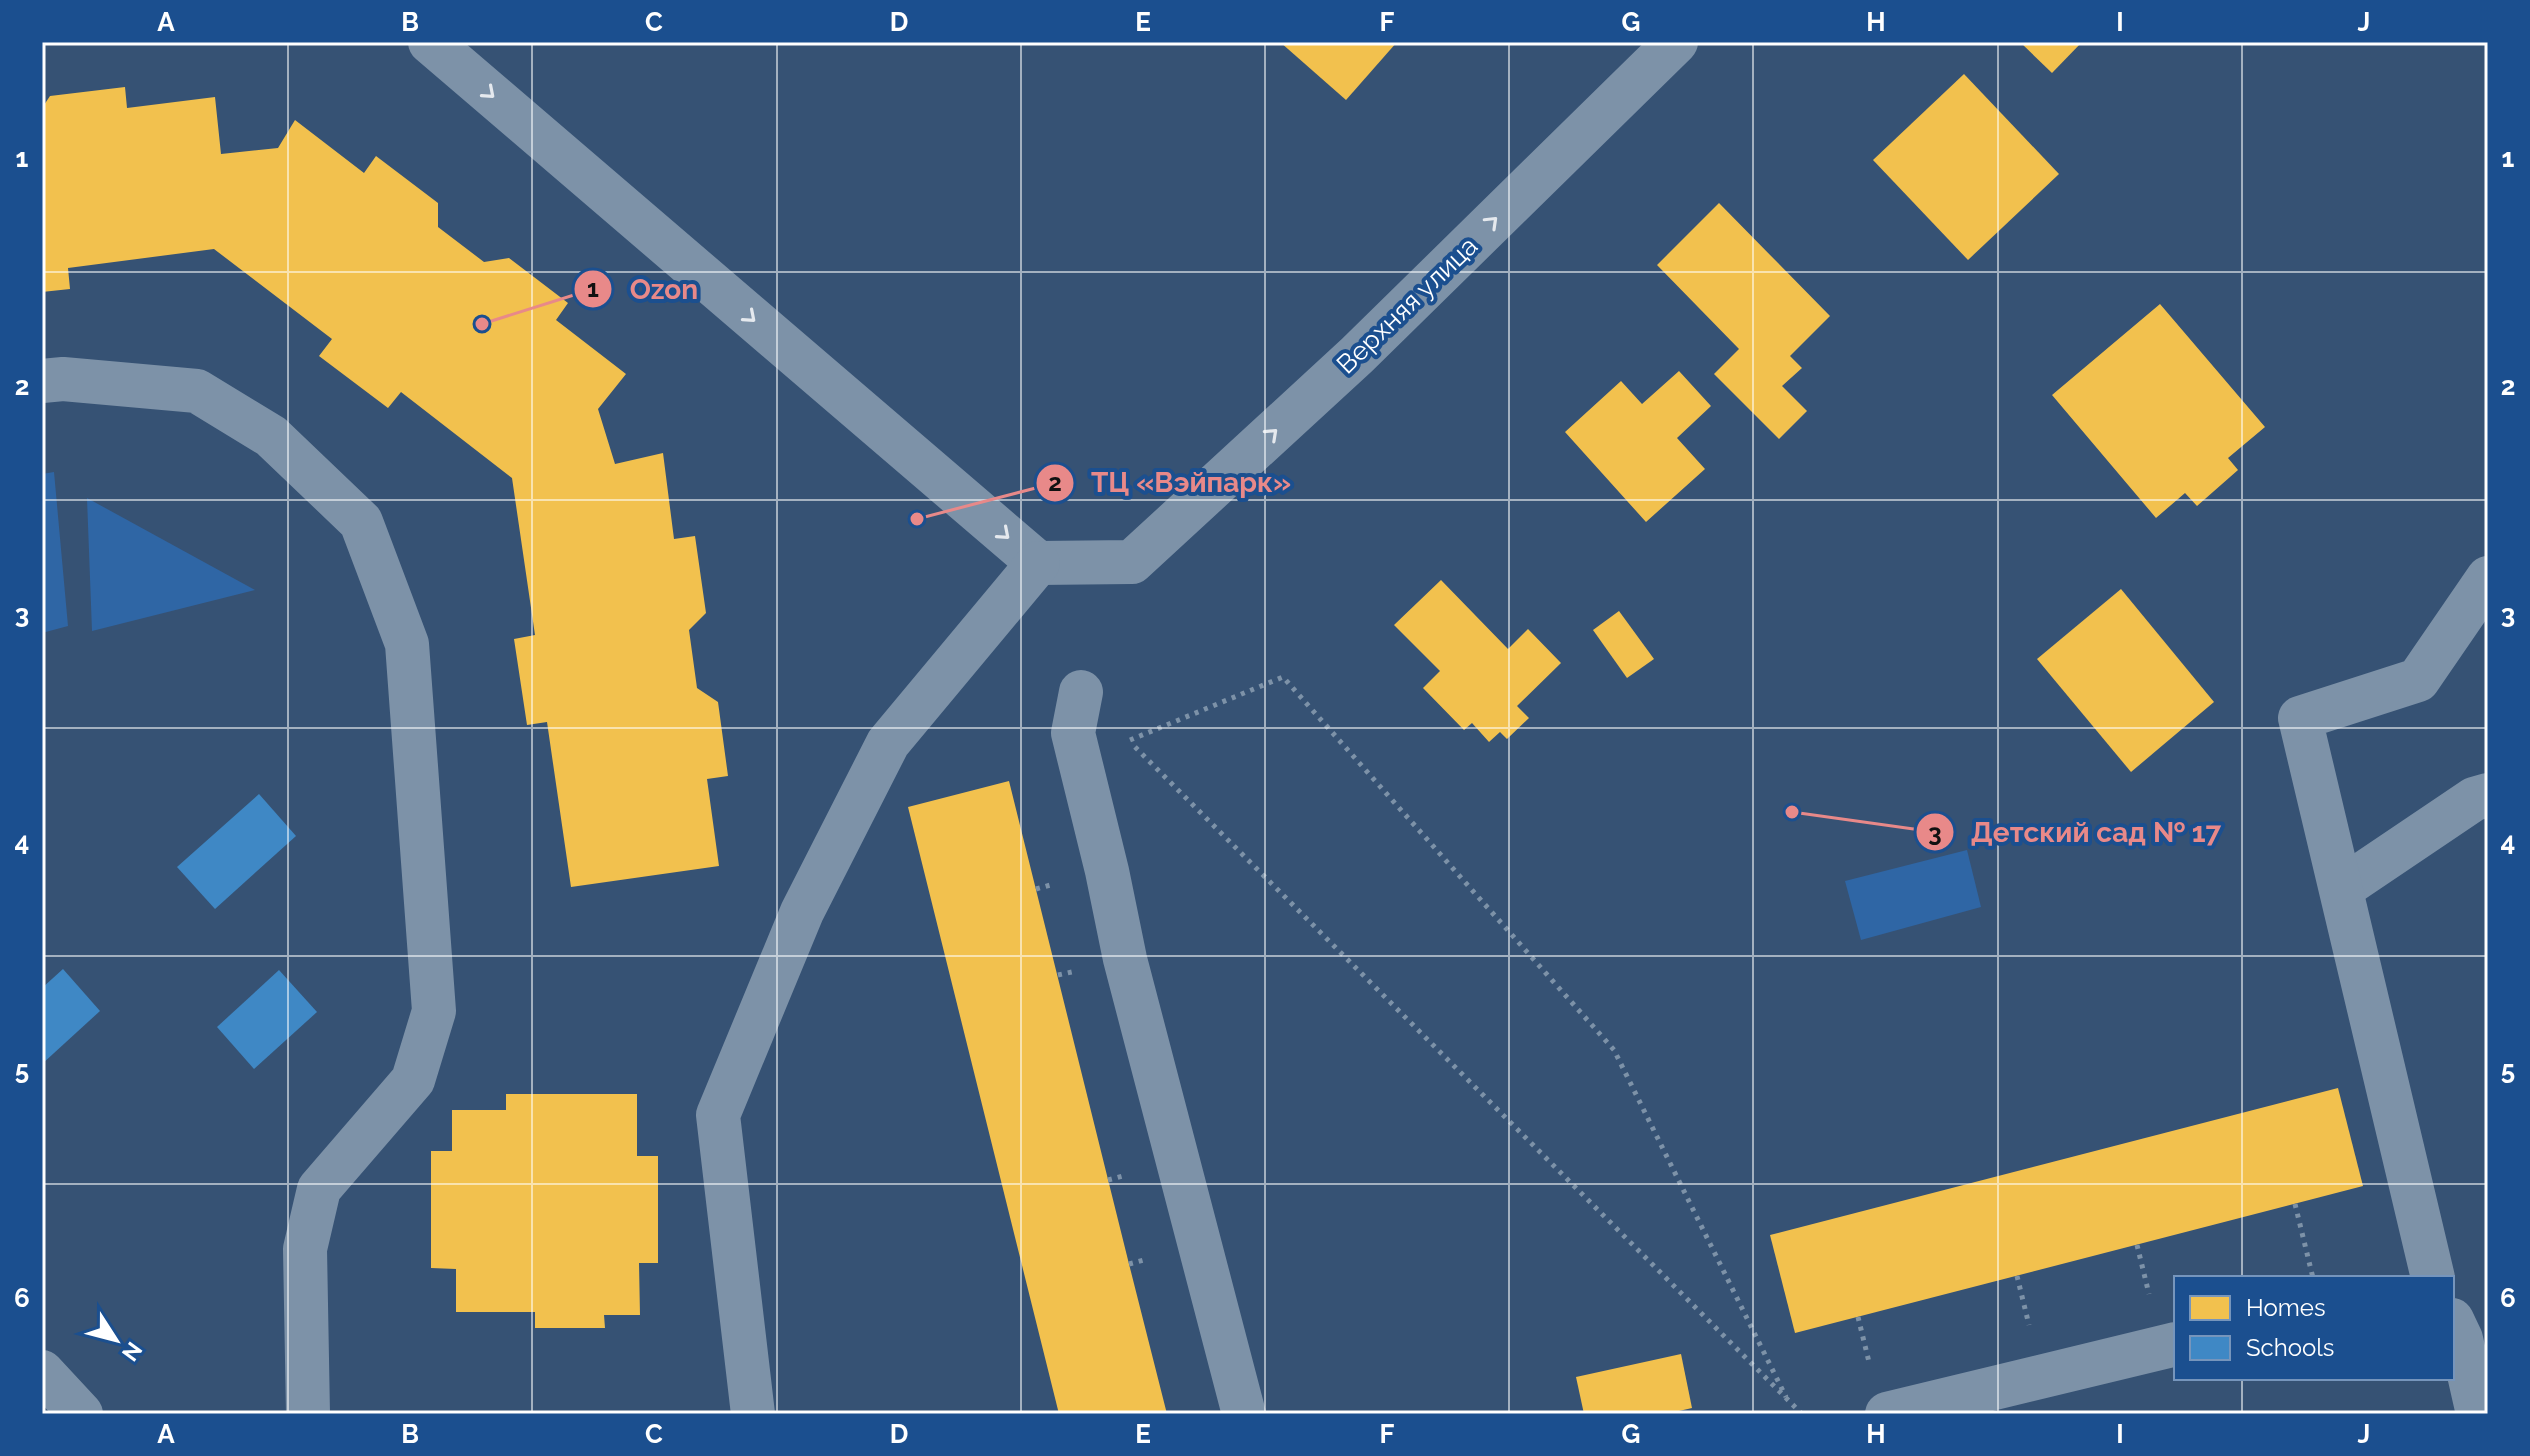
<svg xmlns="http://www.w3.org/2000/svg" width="2530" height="1456" font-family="Raleway,sans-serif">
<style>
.green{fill:#2f66a5}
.homes{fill:#f2c14e}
.schools{fill:#3f88c5}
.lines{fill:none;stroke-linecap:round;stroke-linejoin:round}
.path{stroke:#7d92a8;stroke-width:5;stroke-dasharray:4 6;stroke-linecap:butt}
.minor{stroke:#7d92a8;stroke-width:44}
.oneway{stroke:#e5e9ee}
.grid{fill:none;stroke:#fff;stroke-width:2;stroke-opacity:0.55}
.labels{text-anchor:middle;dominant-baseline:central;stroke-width:8;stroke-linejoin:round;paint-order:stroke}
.street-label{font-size:26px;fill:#fff;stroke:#1b4f8f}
.leader{fill:none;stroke:#e88989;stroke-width:3}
.callout-dot{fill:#e88989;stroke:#1b4f8f;stroke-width:3}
.mark-label{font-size:24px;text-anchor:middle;font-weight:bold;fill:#111}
.callout-label{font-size:28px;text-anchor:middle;font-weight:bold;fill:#e88989;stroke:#1b4f8f;stroke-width:8;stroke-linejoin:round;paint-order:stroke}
.neatline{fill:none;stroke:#fff;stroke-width:3}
.grid-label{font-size:26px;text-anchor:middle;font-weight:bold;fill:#fff}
</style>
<rect width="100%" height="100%" fill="#365274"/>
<g class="green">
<polygon points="54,472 68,626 42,633 42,474"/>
<polygon points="87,498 255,590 92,631"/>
<polygon points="1967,850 1981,907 1861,940 1845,881"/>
</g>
<g class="homes">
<polygon points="1280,42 1397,42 1346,100"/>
<polygon points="2020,42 2082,42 2052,73"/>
<polygon points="1964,74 2059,174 1968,260 1873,160"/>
<polygon points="125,87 127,108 215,97 221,154 278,148 295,120 364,173 376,156 438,203 438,227 484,262 509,258 568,303 556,320 626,374 598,409 615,464 663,453 674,539 695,536 706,613 689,630 697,688 718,702 728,776 707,779 719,866 571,887 547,722 527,725 514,639 535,635 512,478 401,392 388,408 319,356 332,339 214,249 68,268 70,289 42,292 42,108 50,96"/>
<polygon points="1719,203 1830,316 1790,356 1802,368 1782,386 1807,411 1779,439 1714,374 1739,349 1657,265"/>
<polygon points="2160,304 2265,427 2228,458 2238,470 2197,506 2185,493 2156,518 2052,395"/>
<polygon points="1679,371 1711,406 1677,438 1705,469 1646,522 1565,432 1621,381 1642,404"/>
<polygon points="1441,580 1508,649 1528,629 1561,663 1517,706 1529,718 1507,739 1500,732 1489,742 1472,723 1464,730 1423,688 1440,671 1394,625"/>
<polygon points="2121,589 2214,702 2131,772 2037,659"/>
<polygon points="1619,611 1654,659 1627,678 1593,630"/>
<polygon points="1009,781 1129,1264 1167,1414 1059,1414 908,807"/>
<polygon points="2338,1088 2363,1186 1795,1333 1770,1235"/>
<polygon points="506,1094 637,1094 637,1156 658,1156 658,1263 639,1263 640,1315 604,1315 605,1328 535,1328 535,1312 456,1312 456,1269 431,1268 431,1151 452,1151 452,1110 506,1110"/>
<polygon points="1681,1354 1692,1408 1666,1414 1584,1414 1576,1377"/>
</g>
<g class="schools">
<polygon points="259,794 296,836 215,909 177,867"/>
<polygon points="63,969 100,1011 42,1064 42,988"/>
<polygon points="279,970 317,1012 254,1069 217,1027"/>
</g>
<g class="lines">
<g class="path">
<polyline points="1130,740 1283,677 1614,1050 1786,1397"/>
<polyline points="1135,747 1802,1414"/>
<polyline points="1036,889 1054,884"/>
<polyline points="1058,975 1072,972"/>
<polyline points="1108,1180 1127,1175"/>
<polyline points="2295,1204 2313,1278"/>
<polyline points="2137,1245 2149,1294"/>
<polyline points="1129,1264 1148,1259"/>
<polyline points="2017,1276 2029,1325"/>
<polyline points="1858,1317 1869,1362"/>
</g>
<g class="minor">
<polyline points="430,42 1038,563 1132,562 1357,355 1676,42"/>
<polyline points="42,381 63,379 197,391 271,436 361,522 407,644 434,1011 413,1080 319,1189 305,1249 308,1414"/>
<polyline points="1081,692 1073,733 1107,871 1125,959 1244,1414"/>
<polyline points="2342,888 2474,799 2488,795"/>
<polyline points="2433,1278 2300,718 2418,680 2488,578"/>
<polyline points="2452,1320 2461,1339 2478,1414"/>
<polyline points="42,1372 81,1414"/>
<polyline points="753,1414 718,1115 802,912 888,743 1038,563"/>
<polyline points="1887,1414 2176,1344"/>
</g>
</g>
<defs><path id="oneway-chevron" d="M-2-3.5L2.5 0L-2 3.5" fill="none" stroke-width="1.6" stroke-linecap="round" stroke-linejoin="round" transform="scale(2)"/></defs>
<g class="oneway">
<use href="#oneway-chevron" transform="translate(489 93) rotate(41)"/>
<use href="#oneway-chevron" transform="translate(1492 222) rotate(-44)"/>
<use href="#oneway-chevron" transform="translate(750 317) rotate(41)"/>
<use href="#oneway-chevron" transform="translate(1272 434) rotate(-43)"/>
<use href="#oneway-chevron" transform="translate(1004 534) rotate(41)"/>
</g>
<path class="grid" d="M288,42V1414M532,42V1414M777,42V1414M1021,42V1414M1265,42V1414M1509,42V1414M1753,42V1414M1998,42V1414M2242,42V1278M42,272H2488M42,500H2488M42,728H2488M42,956H2488M42,1184H2488M2242,1378V1414"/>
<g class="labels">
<g class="street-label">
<text transform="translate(1407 305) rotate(-44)">Верхняя улица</text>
</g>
</g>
<path class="leader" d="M482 324L593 289M917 519L1055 483M1792 812L1935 832"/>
<g class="callout-dot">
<circle cx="482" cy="324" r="8"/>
<circle cx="917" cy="519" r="8"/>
<circle cx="1792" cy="812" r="8"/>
<circle cx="593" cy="289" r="20"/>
<circle cx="1055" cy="483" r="20"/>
<circle cx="1935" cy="832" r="20"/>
</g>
<g class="mark-label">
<text x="593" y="297">1</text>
<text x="1055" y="491">2</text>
<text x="1935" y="841">3</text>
</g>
<g class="callout-label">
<text x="664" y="299">Ozon</text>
<text x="1191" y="492">ТЦ «Вэйпарк»</text>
<text x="2096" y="842">Детский сад № 17</text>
</g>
<rect width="2530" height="1456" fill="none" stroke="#1b4f8f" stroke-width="88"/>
<rect x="2174" y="1276" width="280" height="104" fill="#1b4f8f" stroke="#7695bc" stroke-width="2"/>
<rect x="2190" y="1296" width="40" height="24" fill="#f2c14e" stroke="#7695bc" stroke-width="2"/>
<text x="2246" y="1316" font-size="24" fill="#ffffff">Homes</text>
<rect x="2190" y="1336" width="40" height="24" fill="#3f88c5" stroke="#7695bc" stroke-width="2"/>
<text x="2246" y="1356" font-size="24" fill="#ffffff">Schools</text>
<g transform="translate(116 1340) rotate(126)" stroke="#1b4f8f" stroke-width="6" paint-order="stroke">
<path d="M0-6L14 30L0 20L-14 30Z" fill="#ffffff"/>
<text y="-12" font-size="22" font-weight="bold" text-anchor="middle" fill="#ffffff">N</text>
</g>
<rect x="44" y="44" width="2442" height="1368" class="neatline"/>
<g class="grid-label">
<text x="166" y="31">A</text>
<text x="410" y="31">B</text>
<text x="654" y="31">C</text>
<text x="899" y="31">D</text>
<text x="1143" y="31">E</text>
<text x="1387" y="31">F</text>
<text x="1631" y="31">G</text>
<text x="1876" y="31">H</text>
<text x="2120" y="31">I</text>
<text x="2364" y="31">J</text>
<text x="22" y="167">1</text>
<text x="2508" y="167">1</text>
<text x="22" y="395">2</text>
<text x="2508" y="395">2</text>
<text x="22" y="623">3</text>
<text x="2508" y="623">3</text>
<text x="22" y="851">4</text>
<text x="2508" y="851">4</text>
<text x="22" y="1079">5</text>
<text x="2508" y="1079">5</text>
<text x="22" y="1307">6</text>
<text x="2508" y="1307">6</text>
<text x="166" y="1443">A</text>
<text x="410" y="1443">B</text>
<text x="654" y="1443">C</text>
<text x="899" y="1443">D</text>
<text x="1143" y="1443">E</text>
<text x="1387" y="1443">F</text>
<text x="1631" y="1443">G</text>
<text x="1876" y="1443">H</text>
<text x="2120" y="1443">I</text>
<text x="2364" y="1443">J</text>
</g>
</svg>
